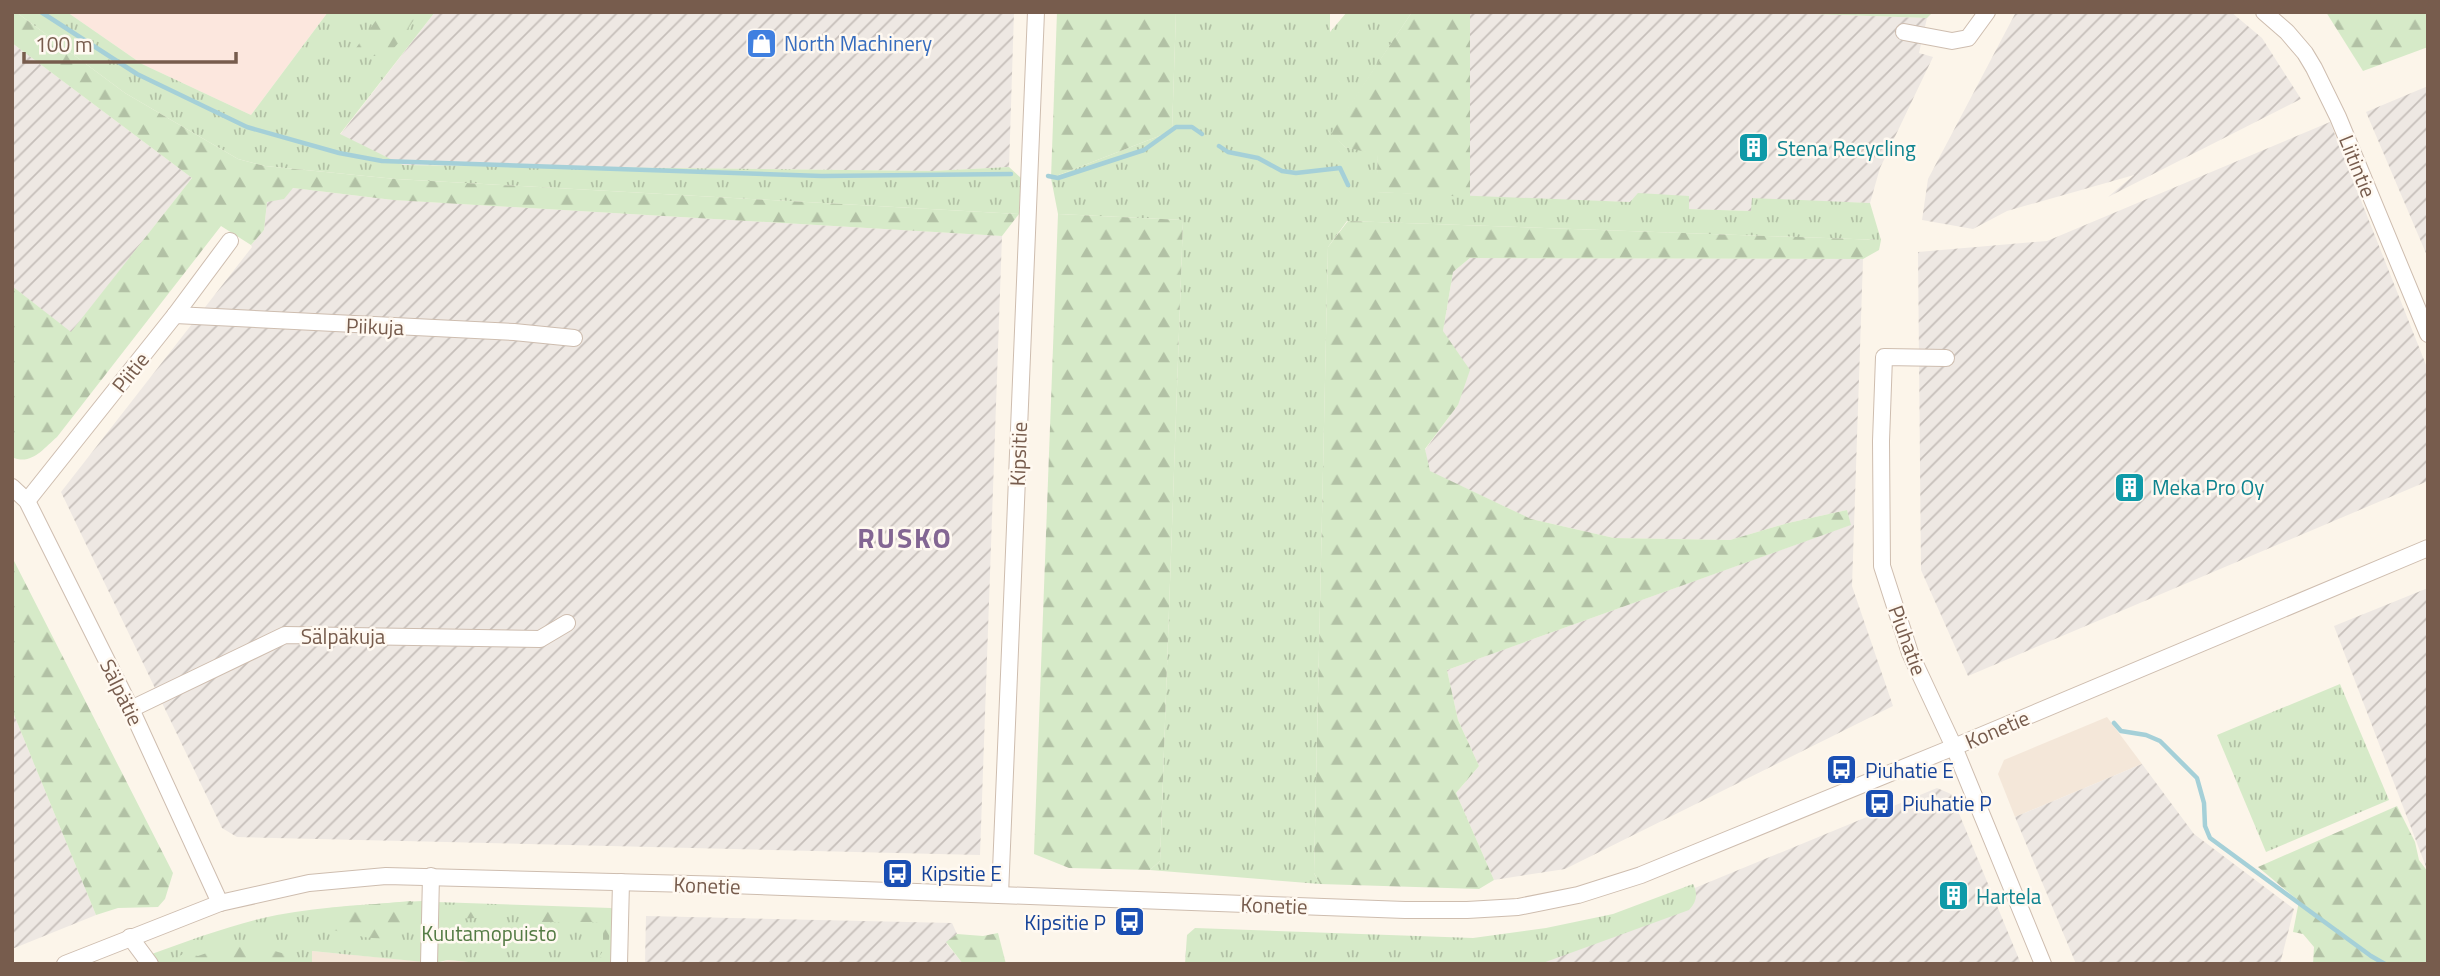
<svg xmlns="http://www.w3.org/2000/svg" width="2440" height="976" font-family="'Titillium Web',sans-serif">
<style>
.residential{fill:#f4e7d9}
.commercial{fill:#fce7de}
.industrial{fill:url(#industrial-furrows)}
.grass{fill:url(#grass-tufts)}
.forest{fill:url(#forest-firs)}
.lines{fill:none;stroke-linecap:round;stroke-linejoin:round}
.stream{stroke:#a5d0d8;stroke-width:4.5}
.minor-casing{stroke:#cebdaf;stroke-width:18}
.minor{stroke:#fff;stroke-width:16}
.labels{text-anchor:middle;dominant-baseline:central;stroke-width:5;stroke-linejoin:round;paint-order:stroke}
.shop-label{font-size:21px;fill:#366cbe;stroke:#fff9f1;text-anchor:start}
.culture-label{font-size:21px;fill:#0d838f;stroke:#fff9f1;text-anchor:start}
.street-label{font-size:21px;fill:#775c4d;stroke:#fff9f1}
.transit-label{font-size:21px;fill:#164399;stroke:#fff9f1;text-anchor:start}
.park-label{font-size:21px;fill:#557c45;stroke:#fff9f1}
.district-label{font-size:28px;font-weight:bold;letter-spacing:2px;fill:#836693;stroke:#fff9f1}
</style>
<defs>
<pattern id="industrial-furrows" width="10" height="10" patternUnits="userSpaceOnUse" patternTransform="scale(1.75)"><rect width="10" height="10" fill="#eee8e3"/><path d="M-1 1l2-2M0 10L10 0M9 11l2-2" fill="none" stroke="#c6bfba"/></pattern>
<pattern id="grass-tufts" width="24" height="20" patternUnits="userSpaceOnUse" patternTransform="scale(1.75)"><rect width="24" height="20" fill="#d6eac8"/><path d="M3 7l-1-3M5 7V3M7 7l1-3M15 17l-1-3M17 17v-4M19 17l1-3" fill="none" stroke="#b2c1a5"/></pattern>
<pattern id="forest-firs" width="22" height="20" patternUnits="userSpaceOnUse" patternTransform="scale(1.75)"><rect width="22" height="20" fill="#d6eac8"/><path d="M5 1l3.5 6h-7zM16 11l3.5 6h-7z" fill="#b2c1a5"/></pattern>
</defs>
<rect width="100%" height="100%" fill="#fcf5ea"/>
<g class="residential">
<polygon points="2107,717 2142,764 2015,817 1998,774 2004,760"/>
<polygon points="312,951 439,963 448,960 489,964 312,964"/>
</g>
<polygon class="commercial" points="67,12 328,12 251,115 142,64"/>
<g class="industrial">
<polygon points="435,12 1014,12 1009,167 932,171 403,165 340,135"/>
<polygon points="1470,12 1758,12 1927,18 1919,53 1933,57 1880,168 1870,203 1752,199 1752,211 1688,209 1689,196 1631,202 1470,197"/>
<polygon points="2016,12 2231,12 2262,38 2301,99 2108,197 2134,175 2007,211 1973,229 1922,220 1928,179"/>
<polygon points="12,43 192,178 71,333 12,286"/>
<polygon points="2428,86 2428,258 2366,112"/>
<polygon points="2330,122 2428,370 2428,481 1968,676 1921,570 1918,252 2047,241"/>
<polygon points="293,188 393,200 1002,236 980,855 237,837 222,828 61,492 252,247 251,245 264,230 267,202"/>
<polygon points="1470,258 1863,259 1852,586 1893,706 1565,869 1494,880 1456,793 1479,766 1458,720 1447,670 1850,525 1847,510 1788,523 1730,540 1614,538 1531,519 1429,471 1425,450 1458,405 1443,331 1453,272"/>
<polygon points="2428,588 2428,872 2334,626"/>
<polygon points="12,710 96,915 12,949"/>
<polygon points="2142,764 2194,834 2294,909 2280,964 2076,964 2015,817"/>
<polygon points="1937,788 1951,794 2021,964 1545,964 1535,940 1615,921"/>
<polygon points="646,916 952,923 957,934 946,943 963,964 645,964"/>
</g>
<g class="grass">
<polygon points="16,12 67,12 142,64 251,115 328,12 435,12 340,134 403,165 932,171 1009,167 1021,178 1019,214 396,179 265,166 238,159 125,93"/>
<polygon points="1176,12 1330,12 1330,32 1347,12 1412,12 1332,133 1345,147 1378,154 1377,192 1630,202 1638,193 1689,196 1689,209 1751,211 1752,198 1870,203 1881,240 1347,221 1328,247 1314,873 1320,884 1150,870 1160,861 1183,220 1058,214 1051,178 1172,131"/>
<polygon points="2340,684 2389,800 2266,852 2217,735"/>
<path d="M1693,884C1698,893 1697,902 1689,910L1540,964H1185L1187,935L1195,928L1473,938L1546,928L1613,914Z"/>
<path d="M422,901L425,903L424,962L312,951V964H156L149,955C191,940 233,924 277,915C325,906 374,904 422,901Z"/>
<polygon points="436,902 611,908 615,910 614,964 489,964 448,960 434,963"/>
</g>
<g class="forest">
<path d="M12,12H16L125,93L238,159L265,166L396,179L1019,214L1002,236L393,200L293,188L284,199L267,202L264,230L251,245L221,226L57,437C43,449 31,466 12,457V286L71,332L192,178L12,43Z"/>
<path d="M382,12H419C401,37 390,72 356,48Z"/>
<polygon points="1057,12 1176,12 1172,131 1051,178"/>
<polygon points="1412,12 1470,12 1470,197 1376,192 1378,155 1345,147 1331,133"/>
<polygon points="1758,12 1933,12 1927,18"/>
<polygon points="2326,12 2428,12 2428,47 2363,71"/>
<polygon points="1058,214 1183,220 1160,861 1150,870 1069,868 1034,854"/>
<polygon points="1348,221 1881,240 1879,250 1863,259 1470,258 1453,272 1443,331 1470,370 1458,405 1425,449 1430,471 1531,519 1614,538 1730,540 1788,523 1847,510 1851,525 1447,670 1458,720 1479,766 1456,793 1494,880 1479,889 1320,884 1314,873 1328,247"/>
<polygon points="12,557 173,873 165,899 158,907 118,908 96,915 12,710"/>
<polygon points="2397,806 2415,842 2419,860 2428,872 2428,964 2313,964 2314,947 2303,934 2293,932 2299,901 2258,867"/>
<path d="M411,901L414,910L405,916L407,927C391,948 351,934 329,929L324,925C321,917 324,913 330,908Z"/>
<path d="M452,907C466,907 491,901 496,917L455,919L452,927L449,928L444,925L445,915Z"/>
<polygon points="533,908 598,912 610,924 608,956 598,958 603,951 603,924 595,922 541,922 530,917"/>
<polygon points="998,933 1006,964 963,964 946,942 957,934 983,936"/>
<path d="M224,947C253,944 283,951 310,964H182L179,956L186,953L198,956Z"/>
</g>
<g class="lines">
<g class="stream">
<polyline points="41,12 137,74 247,127 339,153 382,161 822,176 1011,174"/>
<polyline points="1219,146 1228,152 1258,158 1282,171 1296,173 1340,168 1348,185"/>
<polyline points="1048,176 1058,178 1144,150 1176,127 1192,127 1202,134"/>
<polyline points="2114,723 2121,731 2146,735 2160,741 2197,778 2204,803 2205,826 2210,838 2371,956 2385,964"/>
</g>
<defs>
<g id="minor">
<polyline points="2264,12 2287,32 2305,53 2314,68 2338,117 2428,334"/>
<polyline points="1904,32 1952,41 1968,38 1987,12"/>
<polyline points="175,315 514,332 574,338"/>
<polyline points="1946,358 1884,357 1881,441 1882,566 1910,653 1954,747 2043,964"/>
<polyline points="12,487 27,501 131,709 220,903"/>
<polyline points="27,501 175,315 230,241"/>
<polyline points="131,709 285,635 540,639 567,623"/>
<polyline points="1000,895 1036,12"/>
<polyline points="130,937 150,964"/>
<polyline points="65,964 220,903 309,883 386,876 729,885 1405,910 1467,910 1518,907 1578,895 1641,875 1954,747 2428,548"/>
<polyline points="429,964 431,876"/>
<polyline points="619,964 621,882"/>
</g>
</defs>
<use href="#minor" class="minor-casing"/>
<use href="#minor" class="minor"/>
</g>
<defs>
<symbol id="shop-square" viewBox="-11 -11 22 22"><rect x="-9" y="-9" width="18" height="18" rx="4" fill="#3f7fe0" stroke="#fff9f1"/><path d="M-5-2.5h2.3a2.7 3.5 0 0 1 5.4 0H5L5.5 6h-11ZM-1.5-2.5h3a1.5 2.3 0 0 0-3 0Z" fill="#fff"/></symbol>
<symbol id="building-square" viewBox="-11 -11 22 22"><rect x="-9" y="-9" width="18" height="18" rx="4" fill="#0f9aa8" stroke="#fff9f1"/><path d="M-4-6H4V6H1V3H-1V6H-4ZM-2.5-4.3h1.7v1.8h-1.7ZM.8-4.3h1.7v1.8H.8ZM-2.5-1h1.7V.8h-1.7ZM.8-1h1.7V.8H.8Z" fill="#fff"/></symbol>
<symbol id="bus-square" viewBox="-11 -11 22 22"><rect x="-9" y="-9" width="18" height="18" rx="4" fill="#1a4fb4" stroke="#fff9f1"/><path d="M-5-6H5V4H4V6H2V4H-2V6H-4V4H-5ZM-3.5-4V0h7V-4ZM-3.5 1.2v1.5H-2V1.2ZM2 1.2v1.5H3.5V1.2Z" fill="#fff"/></symbol>
</defs>
<g fill-rule="evenodd">
<use href="#shop-square" x="744" y="26" width="35" height="35"/>
<use href="#building-square" x="1736" y="130" width="35" height="35"/>
<use href="#building-square" x="2112" y="470" width="35" height="35"/>
<use href="#bus-square" x="1824" y="752" width="35" height="35"/>
<use href="#bus-square" x="1862" y="786" width="35" height="35"/>
<use href="#bus-square" x="880" y="856" width="35" height="35"/>
<use href="#building-square" x="1936" y="878" width="35" height="35"/>
<use href="#bus-square" x="1112" y="904" width="35" height="35"/>
</g>
<g class="labels">
<g class="shop-label">
<text x="784" y="43">North Machinery</text>
</g>
<g class="culture-label">
<text x="1777" y="148">Stena Recycling</text>
<text x="2152" y="487">Meka Pro Oy</text>
<text x="1976" y="896">Hartela</text>
</g>
<g class="street-label">
<text transform="translate(2358 166) rotate(68)">Liitintie</text>
<text transform="translate(375 326) rotate(2)">Piikuja</text>
<text transform="translate(130 372) rotate(-51)">Piitie</text>
<text transform="translate(1018 454) rotate(-88)">Kipsitie</text>
<text x="343" y="636">Sälpäkuja</text>
<text transform="translate(1908 640) rotate(70)">Piuhatie</text>
<text transform="translate(122 692) rotate(64)">Sälpätie</text>
<text transform="translate(1997 729) rotate(-23)">Konetie</text>
<text transform="translate(707 885) rotate(2)">Konetie</text>
<text transform="translate(1274 905) rotate(2)">Konetie</text>
</g>
<g class="transit-label">
<text x="1865" y="770">Piuhatie E</text>
<text x="1902" y="803">Piuhatie P</text>
<text x="921" y="873">Kipsitie E</text>
<text x="1106" y="922" text-anchor="end">Kipsitie P</text>
</g>
<g class="park-label">
<text x="489" y="933">Kuutamopuisto</text>
</g>
<g class="district-label">
<text x="905" y="537">RUSKO</text>
</g>
</g>
<rect width="2440" height="976" fill="none" stroke="#775c4d" stroke-width="28"/>
<path d="M24 52v10h212v-10" fill="none" stroke="#775c4d" stroke-width="3.5"/>
<text x="35" y="52" font-size="21" fill="#775c4d" stroke="#fff9f1" stroke-width="5" paint-order="stroke">100 m</text>
</svg>
